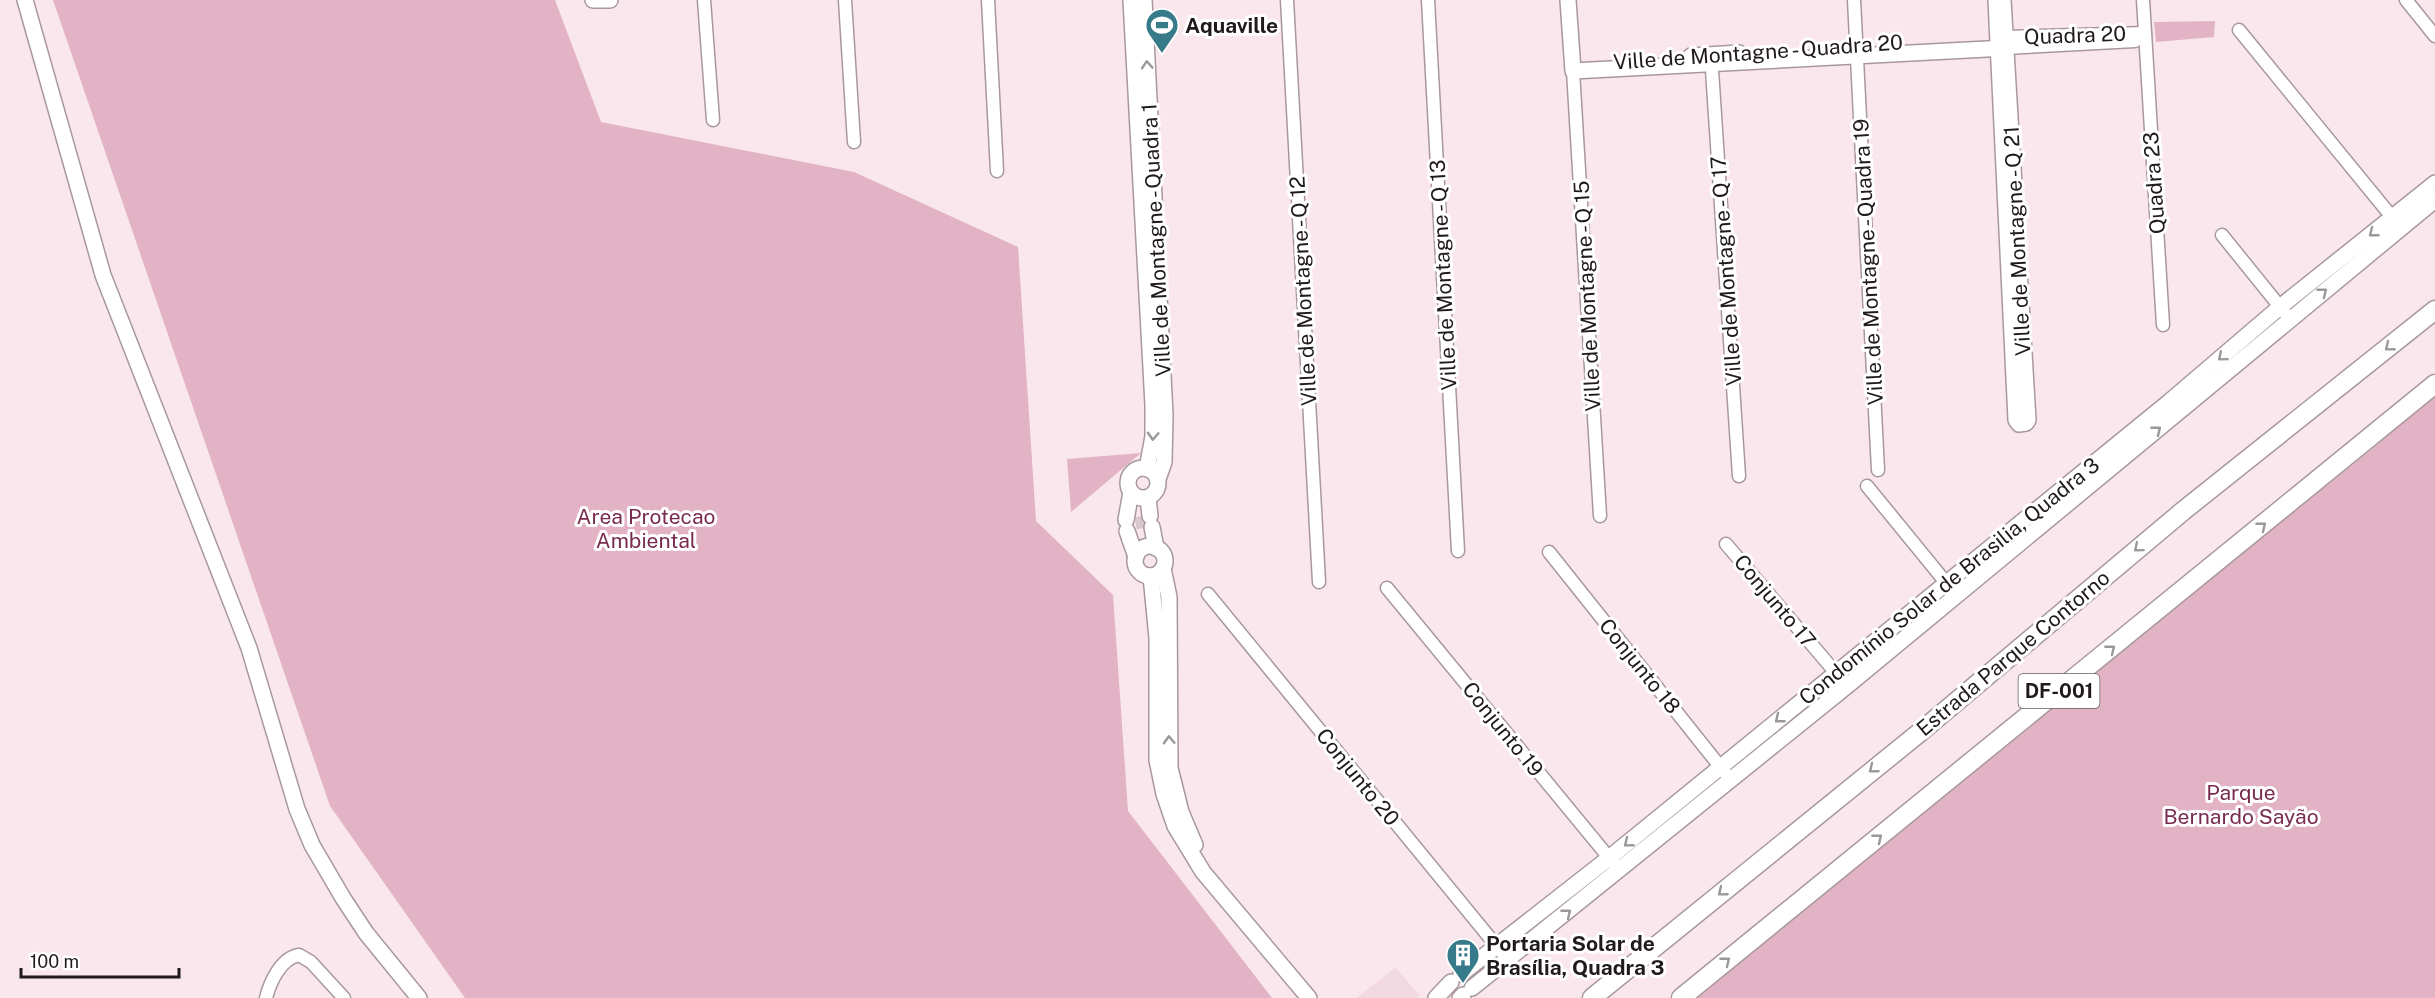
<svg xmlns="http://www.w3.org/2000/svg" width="2435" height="998" font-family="'Public Sans',sans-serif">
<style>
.built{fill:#f2d8e1}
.green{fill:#e2b3c4}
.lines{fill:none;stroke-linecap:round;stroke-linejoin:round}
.tertiary-tunnel{stroke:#d8c8ce;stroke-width:15;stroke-dasharray:15 8;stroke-linecap:butt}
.minor-casing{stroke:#a8989d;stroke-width:15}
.tertiary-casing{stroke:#a8989d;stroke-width:18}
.primary-casing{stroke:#a8989d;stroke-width:21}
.minor{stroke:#fff;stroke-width:12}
.tertiary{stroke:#fff;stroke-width:15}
.primary{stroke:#fff;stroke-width:18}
.oneway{stroke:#9b9899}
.labels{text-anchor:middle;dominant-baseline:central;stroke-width:6;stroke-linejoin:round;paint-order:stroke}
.shield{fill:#fff;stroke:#635f61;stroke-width:1.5}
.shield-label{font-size:20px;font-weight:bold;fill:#201a1d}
.poi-label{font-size:21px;font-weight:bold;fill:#201a1d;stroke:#fff;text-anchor:start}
.street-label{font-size:21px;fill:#201a1d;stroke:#fff}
.park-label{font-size:21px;fill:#782b4f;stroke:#fff}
</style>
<rect width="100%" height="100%" fill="#f9e7ed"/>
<polygon class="built" points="1395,968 1420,995 1416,998 1357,998"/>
<g class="green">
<polygon points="53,0 555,0 601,122 854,172 1018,247 1036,521 1113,595 1128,811 1272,998 465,998 330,806"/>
<polygon points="2215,21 2214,37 2156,42 2154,22"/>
<polygon points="2435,391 2435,998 1691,998 2378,444"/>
<polygon points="1141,453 1071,512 1067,459"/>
</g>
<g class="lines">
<polyline class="tertiary-tunnel" points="1142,516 1144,528"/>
<defs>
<g id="minor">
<polyline points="704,0 713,120"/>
<polyline points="845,0 854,142"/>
<polyline points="988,0 997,171"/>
<polyline points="1287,0 1319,582"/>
<polyline points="1428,0 1458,551"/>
<polyline points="1854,0 1878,470"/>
<polyline points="2143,0 2163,325"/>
<polyline points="2406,0 2435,36"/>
<polyline points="2239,30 2396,222"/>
<polyline points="2005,37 2145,33"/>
<polyline points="2006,48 2135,41"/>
<polyline points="1711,55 1739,476"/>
<polyline points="1573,71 1600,516"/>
<polyline points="2222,235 2285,313"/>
<polyline points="1867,486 1952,590"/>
<polyline points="1726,544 1842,680"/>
<polyline points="1549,552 1726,774"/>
<polyline points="1387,588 1615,865"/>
<polyline points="1208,594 1508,960"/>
<path d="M266,998C270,982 281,958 299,955L311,962L344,998"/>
</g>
<g id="tertiary">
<polyline points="25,0 103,275 249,648 297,809 312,845 343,898 366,933 419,998"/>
<polyline points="593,0 610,0"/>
<polyline points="1131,0 1153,405 1153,436 1147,469"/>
<polyline points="1144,0 1165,415 1164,462 1158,479"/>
<polyline points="1568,0 1573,71 2006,48"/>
<polyline points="1996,0 2016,420 2019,424 2026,423 2028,420 2003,0"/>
<polyline points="1691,56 1739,53"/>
<circle cx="1143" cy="483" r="15"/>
<polyline points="1148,498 1150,516"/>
<polyline points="1126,520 1131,492"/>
<polyline points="1152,527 1156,548"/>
<polyline points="1127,531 1136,557"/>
<circle cx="1150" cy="561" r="15"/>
<polyline points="1163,568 1169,597 1170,768 1181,812 1195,845"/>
<polyline points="1151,576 1157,638 1157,760 1164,794 1175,826 1203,872 1309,998"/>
<polyline points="1461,974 1609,858 2169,402 2280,307 2435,183"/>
<polyline points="1472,988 1847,686 2435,200"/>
<polyline points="1436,998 1451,982"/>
<polyline points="1460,998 1463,995"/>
</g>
<g id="primary">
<polyline points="1592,998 1919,733 2183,511 2435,310"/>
<polyline points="1681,998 2435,384"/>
</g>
</defs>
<use href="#minor" class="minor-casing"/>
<use href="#tertiary" class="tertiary-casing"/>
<use href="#primary" class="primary-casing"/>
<use href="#minor" class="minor"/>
<use href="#tertiary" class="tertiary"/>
<use href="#primary" class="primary"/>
</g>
<defs><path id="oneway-chevron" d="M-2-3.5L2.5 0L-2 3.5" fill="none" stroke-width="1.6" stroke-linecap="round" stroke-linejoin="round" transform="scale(1.5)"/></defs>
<g class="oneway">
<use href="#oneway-chevron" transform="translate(1147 65) rotate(-94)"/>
<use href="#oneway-chevron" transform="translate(2373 233) rotate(142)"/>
<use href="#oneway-chevron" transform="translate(2323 292) rotate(-39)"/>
<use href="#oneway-chevron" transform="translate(2389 347) rotate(141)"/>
<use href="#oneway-chevron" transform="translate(2222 357) rotate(140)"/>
<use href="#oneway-chevron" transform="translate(2157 430) rotate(-39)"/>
<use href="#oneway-chevron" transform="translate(1153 436) rotate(93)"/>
<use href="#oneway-chevron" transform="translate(2262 526) rotate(-39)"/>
<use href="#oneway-chevron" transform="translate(2138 548) rotate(140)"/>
<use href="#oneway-chevron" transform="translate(2111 649) rotate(-39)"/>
<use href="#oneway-chevron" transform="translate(1779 719) rotate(141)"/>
<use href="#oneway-chevron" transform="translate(1169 740) rotate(-92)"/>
<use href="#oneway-chevron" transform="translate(1873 769) rotate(141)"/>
<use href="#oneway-chevron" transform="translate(1878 838) rotate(-39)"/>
<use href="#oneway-chevron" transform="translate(1628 843) rotate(141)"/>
<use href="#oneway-chevron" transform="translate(1722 892) rotate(141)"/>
<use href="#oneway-chevron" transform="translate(1567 913) rotate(-39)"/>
<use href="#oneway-chevron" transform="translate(1726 961) rotate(-39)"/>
</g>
<defs>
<symbol id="stadium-pin" viewBox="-11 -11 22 30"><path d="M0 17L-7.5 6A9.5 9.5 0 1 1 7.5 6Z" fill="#377a8a" stroke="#fff"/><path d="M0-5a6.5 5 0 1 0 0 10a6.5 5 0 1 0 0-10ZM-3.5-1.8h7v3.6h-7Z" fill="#fff"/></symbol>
<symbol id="building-pin" viewBox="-11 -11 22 30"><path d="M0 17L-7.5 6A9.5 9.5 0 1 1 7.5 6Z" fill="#377a8a" stroke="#fff"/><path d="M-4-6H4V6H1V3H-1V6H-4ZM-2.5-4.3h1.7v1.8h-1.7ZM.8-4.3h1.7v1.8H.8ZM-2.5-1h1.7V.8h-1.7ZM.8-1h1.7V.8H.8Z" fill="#fff"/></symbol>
</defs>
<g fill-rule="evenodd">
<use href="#stadium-pin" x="1143" y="6" width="38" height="52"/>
<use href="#building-pin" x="1444" y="936" width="38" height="52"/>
</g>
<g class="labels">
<rect class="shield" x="2018.5" y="674" width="81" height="34" rx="4.5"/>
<g class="shield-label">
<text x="2059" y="691">DF-001</text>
</g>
<g class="poi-label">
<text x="1185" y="25">Aquaville</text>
<text x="1486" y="943">Portaria Solar de<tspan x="1486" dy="24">Brasília, Quadra 3</tspan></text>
</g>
<g class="street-label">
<text transform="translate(2075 35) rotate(-2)">Quadra 20</text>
<text transform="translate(1758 52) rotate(-4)">Ville de Montagne - Quadra 20</text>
<text transform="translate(2154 183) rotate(-94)">Quadra 23</text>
<text transform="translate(1156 240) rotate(-93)">Ville de Montagne - Quadra 1</text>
<text transform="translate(2017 241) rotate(-93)">Ville de Montagne - Q 21</text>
<text transform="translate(1868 262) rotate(-93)">Ville de Montagne - Quadra 19</text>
<text transform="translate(1726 271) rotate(-94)">Ville de Montagne - Q 17</text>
<text transform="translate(1443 275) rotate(-93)">Ville de Montagne - Q 13</text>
<text transform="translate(1303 291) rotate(-93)">Ville de Montagne - Q 12</text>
<text transform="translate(1587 296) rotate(-93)">Ville de Montagne - Q 15</text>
<text transform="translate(1949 581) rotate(-39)">Condomínio Solar de Brasilia, Quadra 3</text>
<text transform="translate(1775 601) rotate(50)">Conjunto 17</text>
<text transform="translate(2013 653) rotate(-40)">Estrada Parque Contorno</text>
<text transform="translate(1640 666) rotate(51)">Conjunto 18</text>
<text transform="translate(1503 729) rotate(51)">Conjunto 19</text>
<text transform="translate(1358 777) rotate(51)">Conjunto 20</text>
</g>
<g class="park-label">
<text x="646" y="516">Area Protecao<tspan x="646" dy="24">Ambiental</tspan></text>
<text x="2241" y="792">Parque<tspan x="2241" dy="24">Bernardo Sayão</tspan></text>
</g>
</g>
<path d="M21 968v9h158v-9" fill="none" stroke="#201a1d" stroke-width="3"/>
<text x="30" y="968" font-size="18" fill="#201a1d" stroke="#ffffff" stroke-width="4.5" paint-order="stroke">100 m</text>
</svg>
